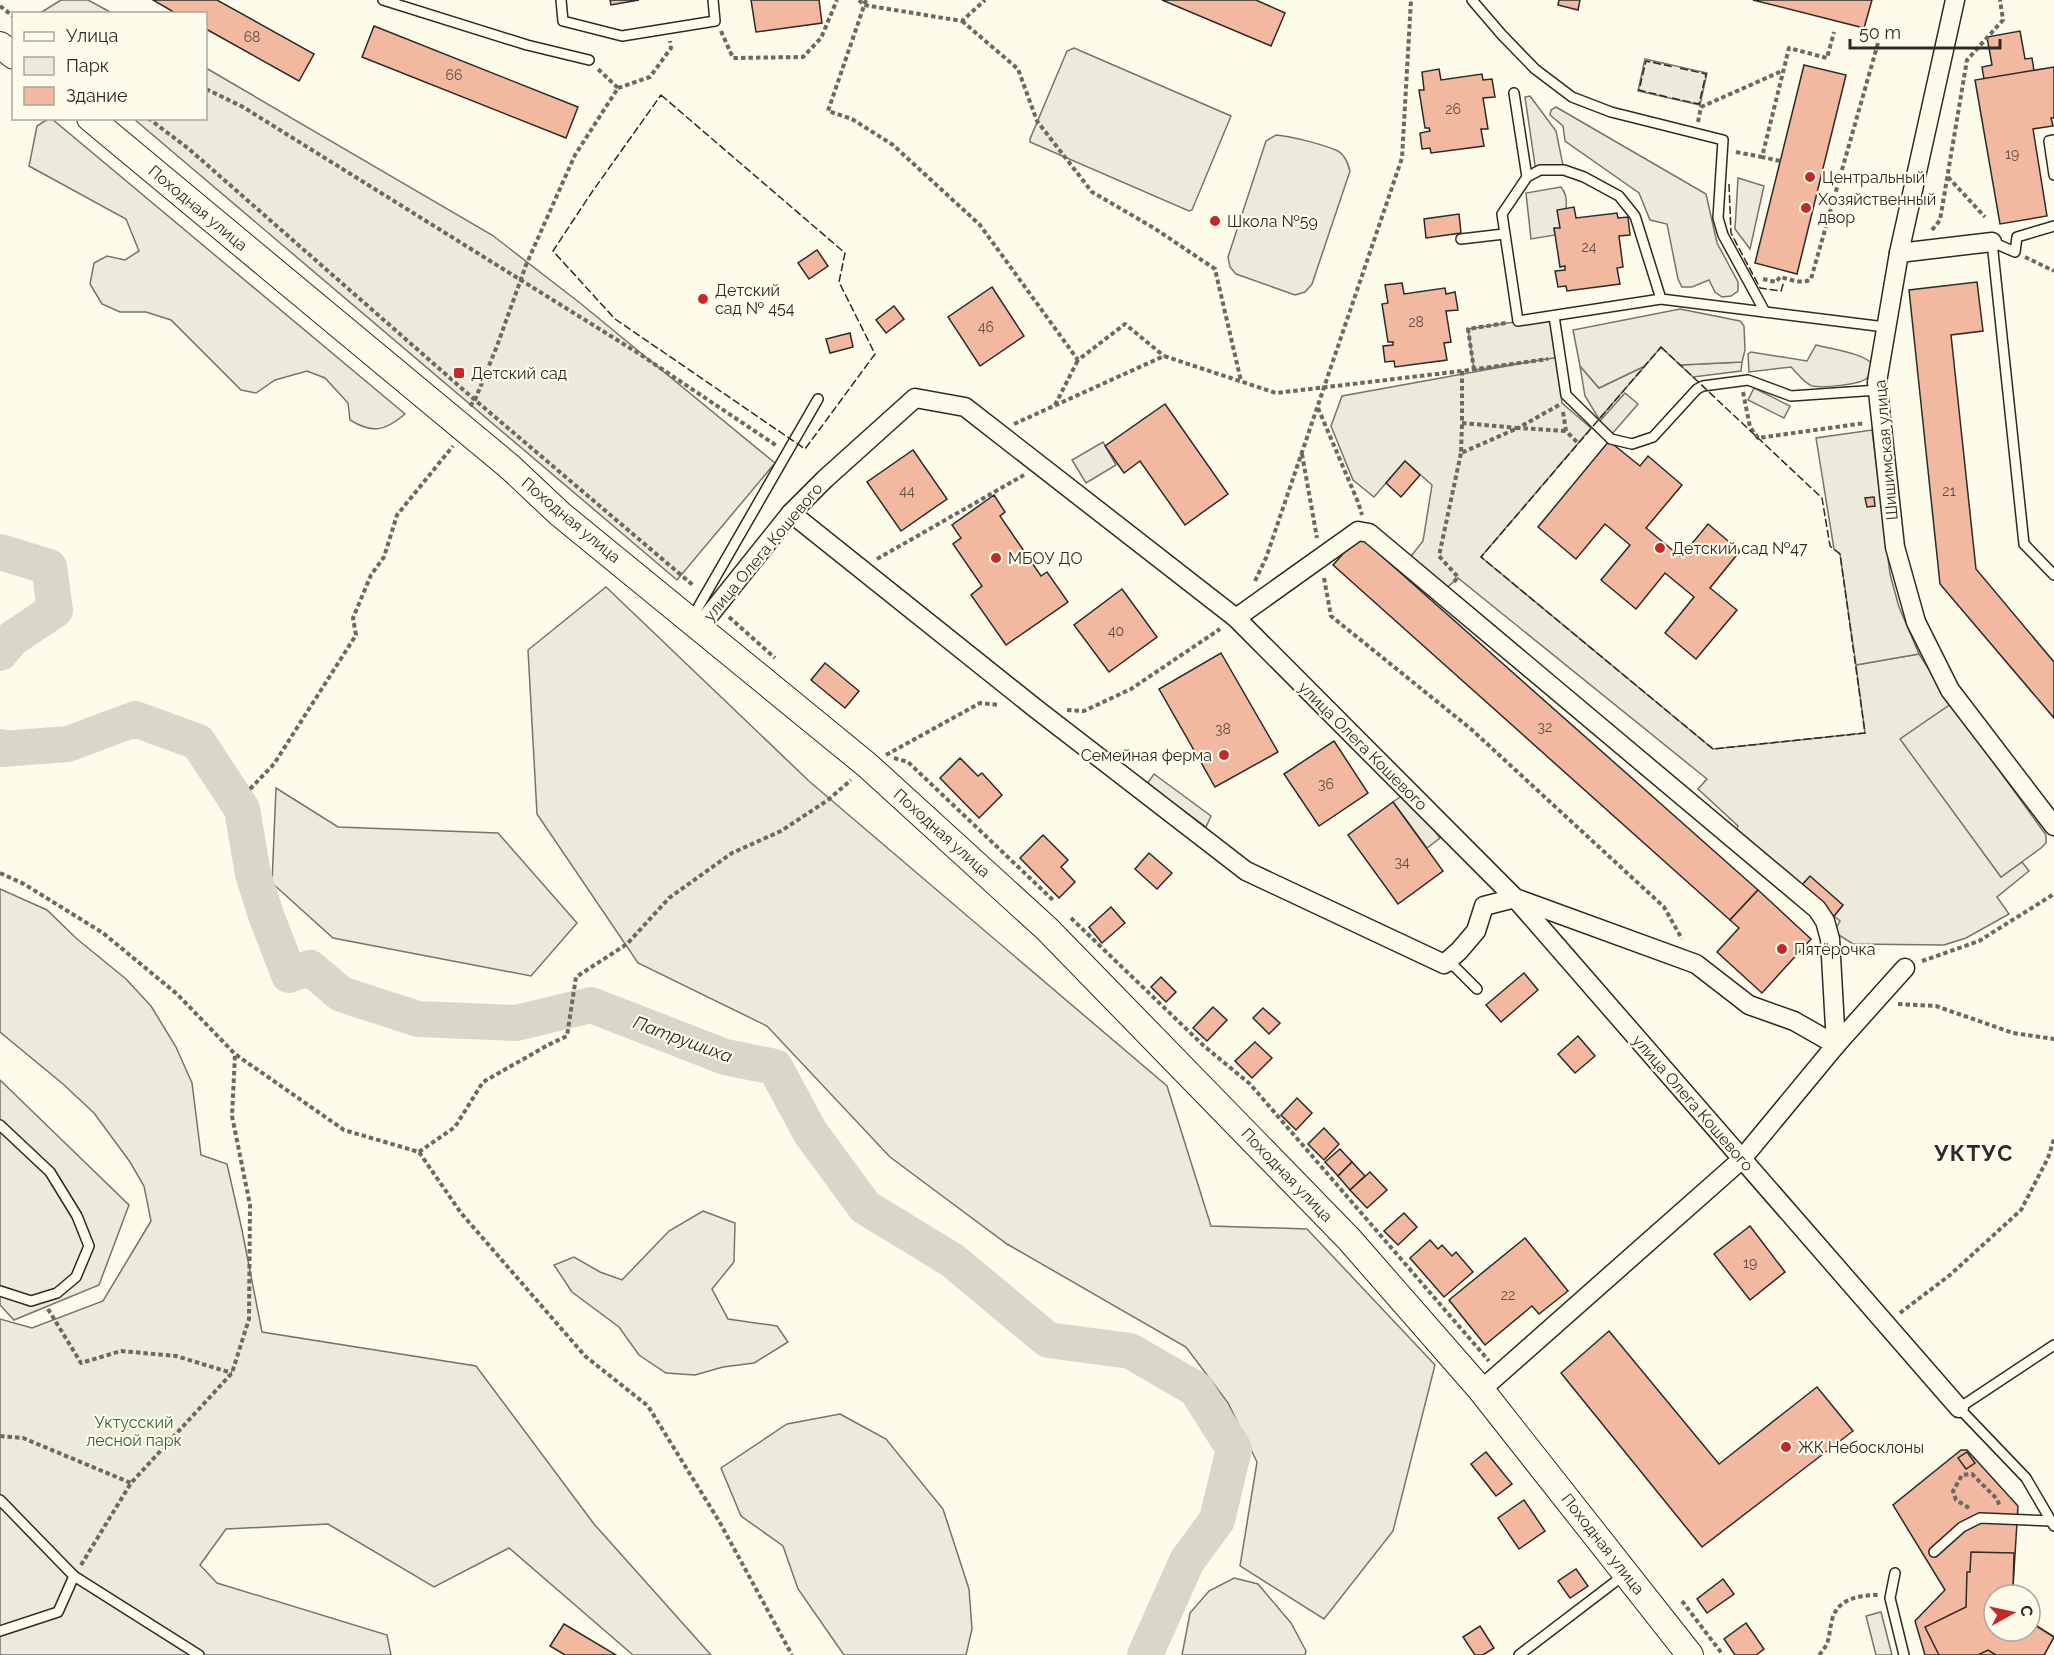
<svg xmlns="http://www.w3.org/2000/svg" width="2054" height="1655" font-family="Raleway,sans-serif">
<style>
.green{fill:#ecebdb;stroke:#74746e;stroke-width:1.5}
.parking{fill:#eceadb;stroke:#74746e;stroke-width:1.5}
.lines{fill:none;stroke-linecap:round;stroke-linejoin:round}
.river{stroke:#d8d7c9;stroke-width:36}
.building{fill:#f2b8a0;stroke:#2b2b2b;stroke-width:1.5}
.lane-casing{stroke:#2b2b2b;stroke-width:12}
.street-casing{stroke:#2b2b2b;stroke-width:21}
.secondary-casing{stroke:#2b2b2b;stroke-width:28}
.path{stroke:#6a6964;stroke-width:4;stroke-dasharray:4.5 3;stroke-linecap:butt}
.lane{stroke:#fdfbea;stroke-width:9}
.street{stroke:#fdfbea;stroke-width:18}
.secondary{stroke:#fdfbea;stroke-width:26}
.fence{stroke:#2b2b2b;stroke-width:1.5;stroke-dasharray:8 3;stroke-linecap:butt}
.poi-dot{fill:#c62828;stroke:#fdfbea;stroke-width:2}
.labels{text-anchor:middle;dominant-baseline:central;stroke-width:4.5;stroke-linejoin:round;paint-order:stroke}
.number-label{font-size:14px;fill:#5d4e48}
.poi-label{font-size:16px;fill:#2b2b2b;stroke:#fdfbea;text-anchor:start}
.street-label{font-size:16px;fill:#2b2b2b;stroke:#fdfbea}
.park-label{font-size:16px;fill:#34623c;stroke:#fdfbea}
.water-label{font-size:18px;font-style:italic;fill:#2b2b2b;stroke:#fdfbea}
.district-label{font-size:22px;font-weight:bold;letter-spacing:1.5px;fill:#2b2b2b;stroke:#fdfbea}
</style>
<rect width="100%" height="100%" fill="#fdfbea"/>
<g class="green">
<polygon points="61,0 88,0 112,13 40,13"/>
<polygon points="1074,48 1231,116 1192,210 1189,211 1030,142 1030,139 1067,51"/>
<polygon points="1645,59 1707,73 1700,105 1638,91"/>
<polygon points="206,68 492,235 580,303 775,463 677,580 134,119 206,118"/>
<polygon points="1556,107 1706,194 1717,243 1738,282 1738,291 1731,296 1722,297 1715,292 1709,280 1692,287 1682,287 1678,279 1667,224 1650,220 1639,193 1565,141 1563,126 1550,115 1551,110"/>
<path d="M48,119H52L405,414C385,431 373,434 350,420L348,403L325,378L307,371L275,380L256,393L241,390L171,320L146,312H120L102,304L90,284L94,263L107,256L125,260L139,251L126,219L29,166L37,126Z"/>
<path d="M1276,135C1291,136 1325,145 1338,151C1345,155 1348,163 1350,171L1312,284L1305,292L1295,295L1236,274L1230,267L1228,257L1266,141Z"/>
<polygon points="1738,178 1764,186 1750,249 1735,229"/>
<path d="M1561,187C1571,199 1565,214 1560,228L1554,229L1555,235L1531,239L1526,193Z"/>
<path d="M1816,345C1830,349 1865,353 1873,365C1871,370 1871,374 1867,378C1860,385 1822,388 1812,386C1804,383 1797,373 1791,367L1749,372L1748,354L1751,352L1807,361Z"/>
<polygon points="1556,357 1562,403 1591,428 1481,557 1713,749 1865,733 1856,665 1919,654 1951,704 1901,739 2001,877 2022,862 2029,871 1997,897 2009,914 1966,938 1944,945 1853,944 1834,932 1840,921 1834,916 1843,905 1810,877 1800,887 1735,833 1738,826 1698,789 1707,779 1458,578 1443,591 1408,560 1423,541 1432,485 1405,461 1374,497 1353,480 1331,426 1342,396"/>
<polygon points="1742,362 1741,371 1693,377 1680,365"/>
<polygon points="1580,366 1599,388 1645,366 1599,419 1585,396"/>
<polygon points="606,587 810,782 1167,1086 1211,1226 1307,1229 1435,1365 1393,1531 1324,1619 1240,1566 1257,1462 1228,1403 1186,1347 1007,1244 890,1157 767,1026 638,963 537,814 528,650"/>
<polygon points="276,788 338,827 498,833 577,923 531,976 333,938 272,883"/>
<polygon points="0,889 47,910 77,939 126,979 151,1006 176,1047 192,1083 201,1155 227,1164 242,1230 262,1332 476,1366 594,1524 711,1655 633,1655 509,1548 434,1587 328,1524 226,1529 200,1565 217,1583 387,1635 391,1655 0,1655 0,1319 32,1328 103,1301 151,1221 144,1186 130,1162 94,1113 63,1084 0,1032"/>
<polygon points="703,1211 735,1223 734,1262 712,1289 728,1319 777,1326 788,1342 754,1363 723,1367 695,1375 666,1373 639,1355 619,1327 572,1292 554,1265 574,1257 600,1272 622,1280 669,1231"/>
<polygon points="840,1414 886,1439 943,1509 969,1589 972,1629 966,1655 844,1655 798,1589 783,1546 741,1516 721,1468 787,1424"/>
<polygon points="1234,1578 1258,1584 1291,1623 1306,1651 1305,1655 1182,1655 1190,1613 1209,1591"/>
</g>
<g class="parking">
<polygon points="1530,96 1556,131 1564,170 1536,172 1525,97"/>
<polygon points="1680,309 1740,321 1744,326 1745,350 1742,362 1680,365 1661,347 1645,366 1599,388 1580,366 1573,330"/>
<polygon points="1554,316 1560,357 1474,370 1468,329"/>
<polygon points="1754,388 1790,406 1784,418 1748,400"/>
<polygon points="1625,393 1638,404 1612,434 1599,422"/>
<polygon points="1872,430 1890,574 1899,607 1919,654 1856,665 1840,554 1834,549 1816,438"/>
<polygon points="1103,442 1116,465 1086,483 1072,460"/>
<polygon points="1951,704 2046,835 2046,843 2041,848 2001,877 1900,739"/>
<polygon points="1154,774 1211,816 1206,827 1147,784"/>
<polygon points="1406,793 1440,838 1427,848 1393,802"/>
<polygon points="0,1080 129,1205 99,1285 14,1320 0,1305"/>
<polygon points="1881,1612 1892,1655 1876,1655 1866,1616"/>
</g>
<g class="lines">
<g class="river">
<polyline points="0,552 49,567 55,610 13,638 0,653"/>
<polyline points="0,747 2,749 68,744 135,719 198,742 242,809 253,874 266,915 289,975 310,968 341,994 418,1019 516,1023 591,1005 725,1057 775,1067 810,1132 865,1207 952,1260 1048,1340 1130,1351 1196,1389 1234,1449 1217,1520 1187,1561 1145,1655"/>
</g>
</g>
<g class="building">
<polygon points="153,0 217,0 314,54 299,81 206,29 206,14 177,14"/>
<polygon points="610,0 639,0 611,5"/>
<polygon points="751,0 819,0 822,23 756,32"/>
<polygon points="1162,0 1256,0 1285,13 1271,46"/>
<polygon points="1559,0 1580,0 1578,10 1558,5"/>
<polygon points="1753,0 1872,0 1864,28"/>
<polygon points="374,26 578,107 566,138 362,57"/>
<polygon points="2020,31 2025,59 2032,58 2034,71 1984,79 1982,67 1992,65 1987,37"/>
<polygon points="1804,65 1846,75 1797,274 1755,263"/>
<polygon points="2054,67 2054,118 2051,118 2053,126 2033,129 2047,216 2000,224 1975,80"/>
<polygon points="1439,69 1441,80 1482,74 1483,80 1492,79 1495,97 1483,98 1488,129 1481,129 1484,146 1431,153 1430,148 1422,149 1420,133 1430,131 1429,128 1425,128 1419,90 1424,90 1422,72"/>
<polygon points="1574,207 1576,218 1617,213 1618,218 1628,217 1630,235 1619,236 1623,267 1617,268 1620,284 1567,291 1566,286 1558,287 1555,271 1565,270 1565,266 1560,267 1554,228 1560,228 1557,210"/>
<polygon points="1459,214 1461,233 1426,238 1424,219"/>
<polygon points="817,250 828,266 809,279 798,263"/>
<polygon points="1977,282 1983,331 1951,335 1976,569 2054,662 2054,718 1940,584 1909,290"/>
<polygon points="1402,283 1404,294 1445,288 1446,294 1455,292 1458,310 1446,311 1451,342 1444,343 1447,360 1395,367 1394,361 1385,362 1383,346 1393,345 1393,342 1388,342 1382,304 1388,303 1385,285"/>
<polygon points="992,287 1024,336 980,366 948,317"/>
<polygon points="894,306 904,319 886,333 876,320"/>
<polygon points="850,333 853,347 830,353 826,339"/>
<polygon points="1165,404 1228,494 1185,525 1140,461 1124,473 1105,446"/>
<polygon points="1609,441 1640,466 1648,456 1682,485 1646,528 1681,557 1708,524 1740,551 1710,588 1737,610 1696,659 1665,633 1694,597 1665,573 1636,609 1601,580 1630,545 1605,524 1576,559 1538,527"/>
<polygon points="913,450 947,499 901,531 867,482"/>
<polygon points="1405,461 1420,475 1401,497 1386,483"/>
<polygon points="994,495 1005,512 1000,516 1041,576 1047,572 1068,602 1006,645 971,595 982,586 953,544 961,538 952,525"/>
<polygon points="1874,497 1875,506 1867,507 1865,498"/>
<polygon points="1359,536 1758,890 1730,920 1333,565"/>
<polygon points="1122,589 1157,637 1109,672 1074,625"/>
<polygon points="1221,653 1278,752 1215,787 1159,689"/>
<polygon points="825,663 859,691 845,708 811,680"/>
<polygon points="1334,741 1368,793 1319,826 1284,774"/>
<polygon points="960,758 978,776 982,773 1002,795 979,818 940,778"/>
<polygon points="1393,802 1443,871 1398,904 1348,835"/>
<polygon points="1043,835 1068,860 1061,867 1075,882 1059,898 1020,858"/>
<polygon points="1149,853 1172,873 1157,889 1135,869"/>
<polygon points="1810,876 1843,905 1834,916 1800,887"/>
<polygon points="1758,890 1811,939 1762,993 1717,952 1739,928 1730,920"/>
<polygon points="1111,907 1125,923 1102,943 1089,927"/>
<polygon points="1524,973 1538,990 1501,1022 1486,1005"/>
<polygon points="1161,977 1176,992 1166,1002 1151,987"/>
<polygon points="1213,1007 1227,1020 1207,1041 1193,1028"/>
<polygon points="1263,1008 1280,1023 1269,1034 1253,1018"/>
<polygon points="1578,1036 1595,1056 1575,1073 1558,1054"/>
<polygon points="1255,1042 1272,1058 1252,1078 1235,1061"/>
<polygon points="1297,1098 1312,1113 1296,1130 1281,1115"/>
<polygon points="1324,1128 1339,1144 1324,1160 1308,1144"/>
<polygon points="1340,1149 1352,1162 1338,1176 1325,1162"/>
<polygon points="1352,1162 1365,1176 1350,1190 1338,1176"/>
<polygon points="1370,1172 1387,1190 1367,1208 1350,1190"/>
<polygon points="1404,1213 1417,1227 1398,1245 1384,1231"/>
<polygon points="1750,1226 1785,1272 1750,1300 1714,1254"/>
<polygon points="1525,1238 1568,1291 1539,1314 1532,1306 1485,1345 1449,1300"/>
<polygon points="1430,1240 1438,1249 1442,1245 1452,1256 1456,1252 1473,1272 1444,1297 1410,1258"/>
<polygon points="1609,1331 1719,1464 1817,1387 1853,1431 1702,1547 1561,1373"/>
<polygon points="1961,1450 1967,1450 2018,1506 2013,1587 2009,1586 2008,1595 1994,1595 1994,1631 2030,1631 2030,1622 2054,1637 2044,1655 1925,1655 1915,1621 1945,1590 1893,1505"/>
<polygon points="1486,1452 1512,1484 1496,1496 1471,1464"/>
<polygon points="1967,1452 1975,1463 1966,1469 1958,1458"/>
<polygon points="1524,1500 1545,1531 1519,1549 1498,1518"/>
<polygon points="1971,1552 2014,1553 2013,1587 2009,1586 2008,1595 1994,1595 1994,1631 2030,1631 2030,1622 2054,1637 2044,1655 1996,1655 1988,1650 1978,1655 1939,1655 1925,1627 1966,1607 1967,1572 1970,1572"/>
<polygon points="1576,1569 1588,1586 1570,1598 1558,1581"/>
<polygon points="1723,1579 1734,1594 1707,1613 1697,1599"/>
<polygon points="1746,1623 1764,1649 1756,1655 1735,1655 1724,1639"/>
<polygon points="564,1624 616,1655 565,1655 550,1646"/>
<polygon points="1480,1626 1494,1648 1483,1655 1475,1655 1463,1637"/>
</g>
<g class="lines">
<defs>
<g id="lane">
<polyline points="383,0 527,45 589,60"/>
<polyline points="561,0 563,21 622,36 715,21 713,0"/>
<polyline points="1472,0 1502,35 1535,69 1572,97 1611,112 1723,140 1718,218 1723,235 1765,312"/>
<polyline points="1514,93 1527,177"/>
<polyline points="2054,140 2049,141 2054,175"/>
<polyline points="2054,226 2017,237 2015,252 1992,242 2024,544 2054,575"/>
<polyline points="1461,239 1504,234"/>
<polyline points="1661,299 1518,321 1502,214 1527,177 1540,170 1564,170 1584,177 1619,196 1635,216 1661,299 1885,327"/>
<polyline points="1554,316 1566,395 1611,439 1632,444 1653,437 1697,389 1703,386 1748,380 1791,396 1878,390"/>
<polyline points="692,618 818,399"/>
<polyline points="1444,964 1455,967 1477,989"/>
<polyline points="0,1125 50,1172 77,1216 89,1246 76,1277 57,1293 31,1301 0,1291"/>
<polyline points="2054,1345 1959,1408 2026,1478 2054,1526"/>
<polyline points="0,1500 74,1576 199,1655"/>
<polyline points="1934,1552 1962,1527 1980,1518 2052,1521"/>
<polyline points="1895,1573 1890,1598 1904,1655"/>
<polyline points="0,1631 58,1612 74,1576"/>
<polyline points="1519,1655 1624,1575"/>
</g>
<g id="street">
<polyline points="1955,0 1899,253 1877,382 1895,547 1916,622 1950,690 2054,826"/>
<polyline points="1899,253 1992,242"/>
<polyline points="791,513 1035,708 1246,871 1444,964 1459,951 1476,931 1484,906 1515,898 1696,964 1749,1005 1794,1021 1836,1045"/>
<polyline points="1236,618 1358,531 1369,533 1817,909 1825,921 1830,939 1836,1045"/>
<polyline points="699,628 791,513 825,479 915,398 965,407 1236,618 1515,898 1959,1408"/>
<polyline points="1481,1390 1741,1160 1836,1045 1905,968"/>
</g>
<g id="secondary">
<polyline points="0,45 14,56"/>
<polyline points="90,118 510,467 560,514 867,765 1047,929 1349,1239 1481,1390 1690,1655"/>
</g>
</defs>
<use href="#lane" class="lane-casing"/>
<use href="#street" class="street-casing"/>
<use href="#secondary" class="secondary-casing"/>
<g class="path">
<polyline points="859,0 864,5 962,21 985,0"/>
<polyline points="866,0 828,111 852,119 893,145 980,225 1078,360 1125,324 1164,356"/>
<polyline points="0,6 14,17"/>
<polyline points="962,21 1018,69 1037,121 1092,192 1154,228 1215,269 1241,381"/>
<polyline points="721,31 733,58 803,57 821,38 837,0"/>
<polyline points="618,88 650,77 671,48 670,41"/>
<polyline points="206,89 243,107 638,353 777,446"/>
<polyline points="148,118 189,149 475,400 694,586"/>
<polyline points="1698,122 1701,107 1782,71"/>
<polyline points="1736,152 1762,157"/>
<polyline points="1780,161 1762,157 1789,48 1827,58 1834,32"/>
<polyline points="1948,177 1985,217"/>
<polyline points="1932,230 1940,220 1967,60 2003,20 2000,0"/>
<polyline points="2025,257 2054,271"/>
<path d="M1763,279L1776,282L1780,277C1790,279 1802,285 1811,279L1878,43"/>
<polyline points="1474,370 1468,329 1506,323"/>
<polyline points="1462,371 1462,423"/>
<polyline points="1743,392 1750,427 1758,438 1865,423"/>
<polyline points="1055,405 1078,360"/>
<polyline points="1559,405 1518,428 1566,431"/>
<polyline points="470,406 475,400 497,346 526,265 575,155 618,88 598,69"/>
<polyline points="1318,408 1358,502 1362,515"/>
<polyline points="1563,412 1566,431 1578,443"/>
<polygon points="1462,423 1518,428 1461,453"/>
<polyline points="1014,424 1164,356 1276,393 1462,371 1548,359"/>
<polyline points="1302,454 1317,538"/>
<polyline points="877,559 1024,475"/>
<polyline points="1324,578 1331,616 1471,729 1664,907 1682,939"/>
<polyline points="1255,581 1266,558 1402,158 1411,0"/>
<polyline points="1454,582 1458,577 1439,556 1461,453"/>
<polyline points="729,617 775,658"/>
<polyline points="1067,710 1084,711 1131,689 1220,629"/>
<polyline points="886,755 980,703 1000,705"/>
<polyline points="894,758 908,762 1055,902"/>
<polyline points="250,789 274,764 356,635 353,618 371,575 384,557 397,515 453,446"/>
<polyline points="0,873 24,884 103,933 177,994 235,1054 344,1130 419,1152 461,1213 585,1356 648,1406 719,1521 792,1655"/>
<polyline points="1071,918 1204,1046 1250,1084 1489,1361"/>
<polyline points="1922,961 1979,941 2054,894"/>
<polyline points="1898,1004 1936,1006 2013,1033 2054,1039"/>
<polyline points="419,1152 455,1127 483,1082 548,1045 567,1036 576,977 627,944 669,898 732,853 781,831 828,800 851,780"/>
<polyline points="48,1309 81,1363 121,1351 176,1356 232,1373"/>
<polyline points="1900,1313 1950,1275 2021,1210 2048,1158 2054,1139"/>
<polyline points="0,1436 23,1438 131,1483"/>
<polyline points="1969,1508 1956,1500 1953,1491 1962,1475 1972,1474 1997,1499 2000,1507"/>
<polyline points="81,1565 131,1483 232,1373 249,1319 250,1205 232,1116 235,1055"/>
<polyline points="1682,1601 1723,1655"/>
<path d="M1819,1655C1831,1642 1828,1636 1832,1620C1837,1599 1859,1595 1878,1595"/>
</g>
<use href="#lane" class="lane"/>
<use href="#street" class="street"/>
<use href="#secondary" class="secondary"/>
<g class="fence">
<polygon points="661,95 845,253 839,282 875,354 805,449 615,319 553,251 592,192"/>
<polyline points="1667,97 1639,90 1646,61 1674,67"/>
<polyline points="1672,98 1699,104 1706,74 1679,68"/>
<polyline points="1729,184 1731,233 1760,288 1781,291 1784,281"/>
<polygon points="1661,347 1822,498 1830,546 1840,554 1865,733 1713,749 1481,557"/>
</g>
</g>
<g class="poi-dot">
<circle cx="1810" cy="177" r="6"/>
<circle cx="1806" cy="208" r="6"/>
<circle cx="1215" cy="221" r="6"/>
<circle cx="703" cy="299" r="6"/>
<rect x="453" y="367" width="12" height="12" rx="3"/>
<circle cx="1660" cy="548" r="6"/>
<circle cx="996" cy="558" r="6"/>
<circle cx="1224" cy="755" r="6"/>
<circle cx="1782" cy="949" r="6"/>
<circle cx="1786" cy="1447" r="6"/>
</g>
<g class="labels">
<g class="number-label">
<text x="252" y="37">68</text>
<text x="454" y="75">66</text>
<text x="1453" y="109">26</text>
<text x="2012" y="154">19</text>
<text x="1589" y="247">24</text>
<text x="1416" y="322">28</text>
<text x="986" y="327">46</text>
<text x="907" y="491">44</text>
<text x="1949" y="491">21</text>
<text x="1116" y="631">40</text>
<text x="1545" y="727">32</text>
<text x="1223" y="729">38</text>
<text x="1326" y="784">36</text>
<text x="1402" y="862">34</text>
<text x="1750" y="1263">19</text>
<text x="1508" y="1295">22</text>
</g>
<g class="poi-label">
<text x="1822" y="177">Центральный</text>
<text x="1818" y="199">Хозяйственный<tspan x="1818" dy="18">двор</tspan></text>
<text x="1227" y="221">Школа №59</text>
<text x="715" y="290">Детский<tspan x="715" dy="18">сад № 454</tspan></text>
<text x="471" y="373">Детский сад</text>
<text x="1672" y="548">Детский сад №47</text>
<text x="1008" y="558">МБОУ ДО</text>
<text x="1212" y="755" text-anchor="end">Семейная ферма</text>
<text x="1794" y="949">Пятёрочка</text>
<text x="1798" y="1447">ЖК Небосклоны</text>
</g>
<g class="street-label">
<text transform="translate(198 208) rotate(40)">Походная улица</text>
<text transform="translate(1886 450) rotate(-95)">Шишимская улица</text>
<text transform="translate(571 520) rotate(40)">Походная улица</text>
<text transform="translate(763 552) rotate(-50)">улица Олега Кошевого</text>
<text transform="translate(1363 746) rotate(45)">улица Олега Кошевого</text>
<text transform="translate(942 833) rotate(42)">Походная улица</text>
<text transform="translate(1693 1103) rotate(49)">улица Олега Кошевого</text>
<text transform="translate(1287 1175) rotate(46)">Походная улица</text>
<text transform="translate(1603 1544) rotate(52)">Походная улица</text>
</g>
<g class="park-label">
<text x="134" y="1422">Уктусский<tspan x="134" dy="18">лесной парк</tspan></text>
</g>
<g class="water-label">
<text transform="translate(683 1039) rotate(20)">Патрушиха</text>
</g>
<g class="district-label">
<text x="1974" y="1153">УКТУС</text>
</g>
</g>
<rect x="12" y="12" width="195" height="108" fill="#fdfbea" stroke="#a9a89e" stroke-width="1.5"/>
<rect x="24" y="32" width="30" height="9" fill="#fdfbea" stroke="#a9a89e" stroke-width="1.5"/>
<text x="66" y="42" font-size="18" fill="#2b2b2b">Улица</text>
<rect x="24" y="57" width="30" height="18" fill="#ecebdb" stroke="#a9a89e" stroke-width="1.5"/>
<text x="66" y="72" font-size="18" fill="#2b2b2b">Парк</text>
<rect x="24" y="87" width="30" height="18" fill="#f2b8a0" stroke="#a9a89e" stroke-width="1.5"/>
<text x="66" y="102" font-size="18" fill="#2b2b2b">Здание</text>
<g transform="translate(2012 1613) rotate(82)"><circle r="28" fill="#fdfbea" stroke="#a9a89e" stroke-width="1.5"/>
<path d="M0-4.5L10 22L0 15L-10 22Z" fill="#c62828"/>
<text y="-9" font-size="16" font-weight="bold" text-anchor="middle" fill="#2b2b2b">С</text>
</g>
<path d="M1850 39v9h150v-9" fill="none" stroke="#2b2b2b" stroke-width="3"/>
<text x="1859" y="39" font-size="18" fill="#2b2b2b" stroke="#fdfbea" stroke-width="4.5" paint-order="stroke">50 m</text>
</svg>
